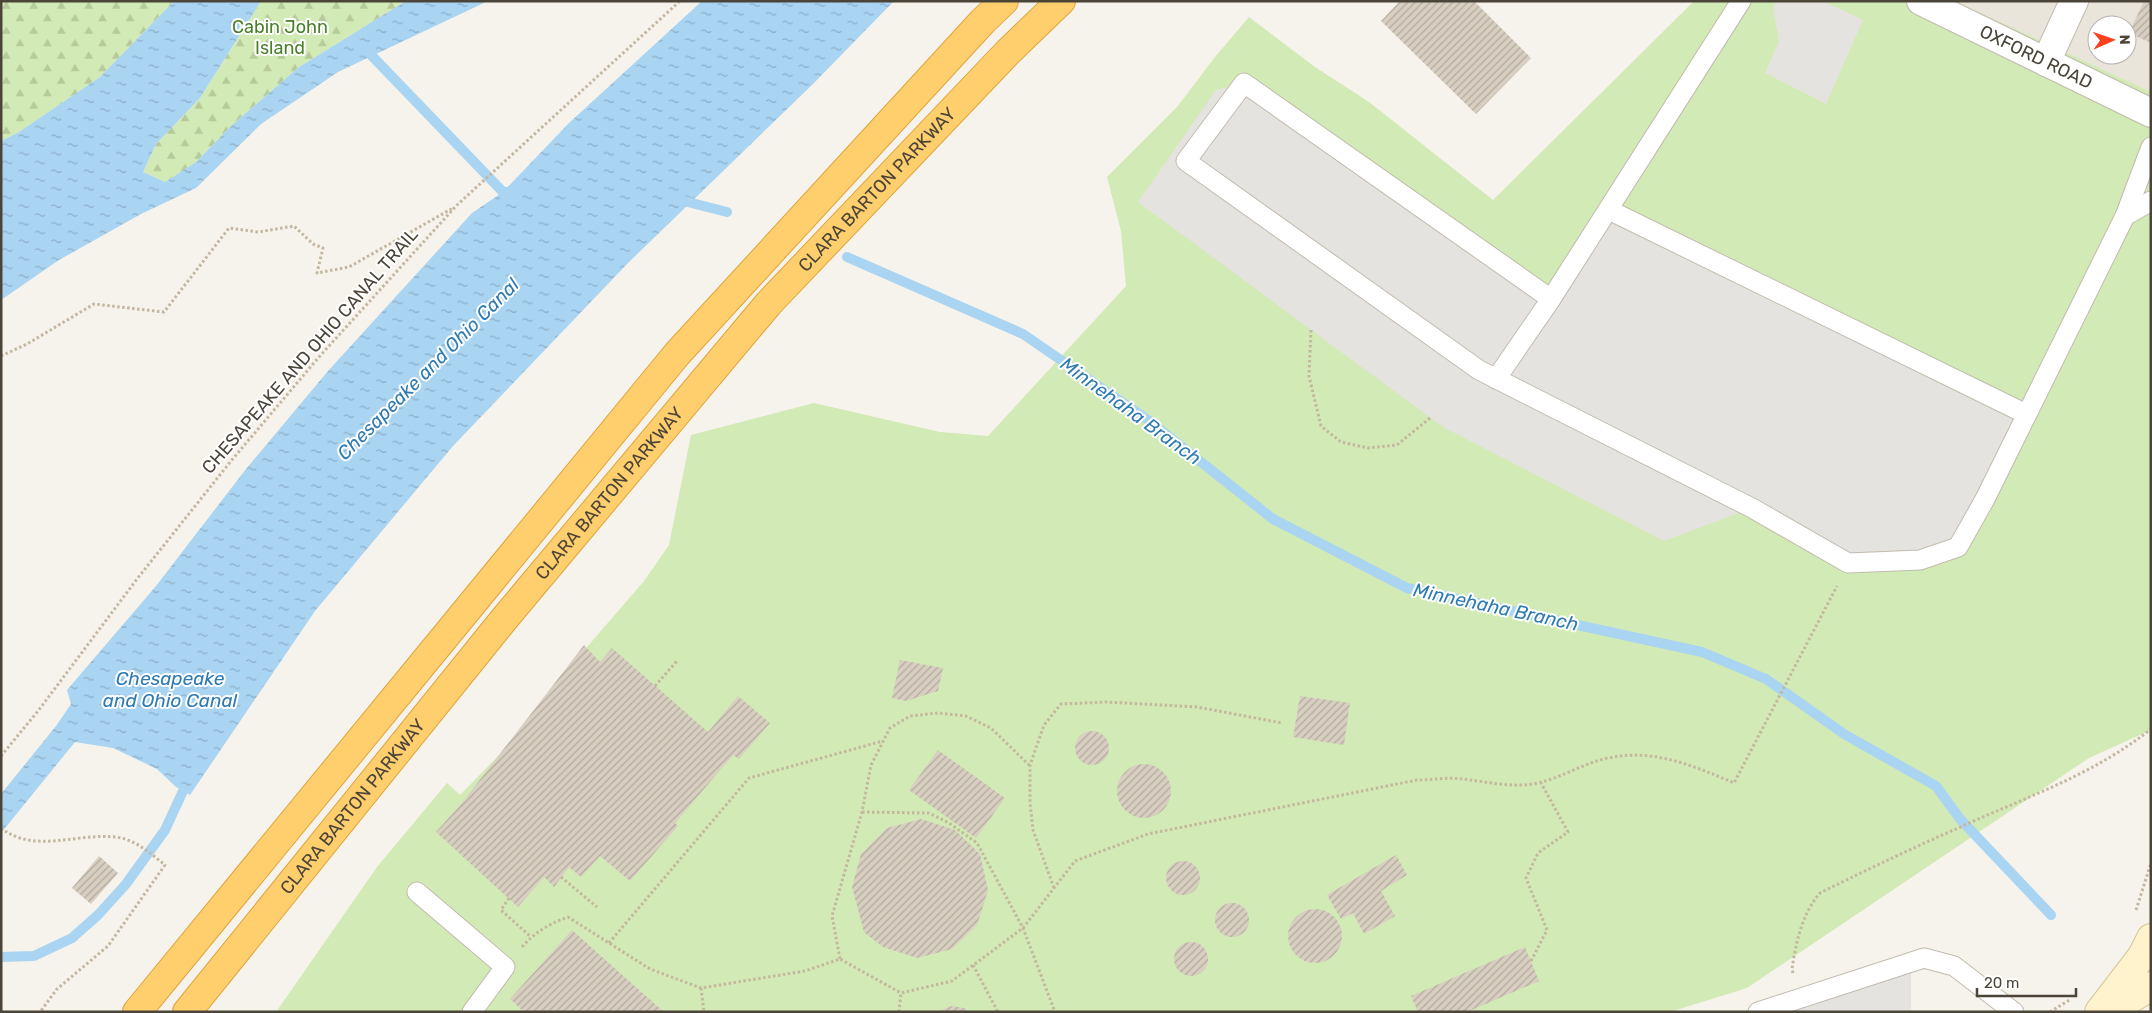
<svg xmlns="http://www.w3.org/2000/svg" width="2152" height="1013" font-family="Rubik,sans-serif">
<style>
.residential{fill:#eae5da;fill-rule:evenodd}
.forest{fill:url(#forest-firs)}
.park{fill:#d2eab5}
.parking{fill:#e5e3e0}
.water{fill:url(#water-ripples)}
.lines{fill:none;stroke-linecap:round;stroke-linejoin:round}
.stream{stroke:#a9d4f2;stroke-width:10}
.building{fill:url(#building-hatch)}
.lane-casing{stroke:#c2bbae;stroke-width:21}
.street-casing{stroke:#c2bbae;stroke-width:30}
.secondary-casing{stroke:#d6c79b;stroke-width:30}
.highway-casing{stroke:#e0a43c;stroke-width:30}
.path{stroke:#c4b79f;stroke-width:3;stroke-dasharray:2.5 2.5;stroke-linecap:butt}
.lane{stroke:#fff;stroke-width:19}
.street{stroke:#fff;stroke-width:28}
.secondary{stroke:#fff3cd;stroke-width:28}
.highway{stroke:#ffcf6e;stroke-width:28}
.labels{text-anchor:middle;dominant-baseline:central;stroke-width:4;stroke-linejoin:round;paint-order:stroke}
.park-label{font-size:18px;fill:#4a7f2a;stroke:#fff}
.street-label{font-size:18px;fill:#4b4439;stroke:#fff}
.water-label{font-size:19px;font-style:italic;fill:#2e7ab2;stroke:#fff}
</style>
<defs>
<pattern id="forest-firs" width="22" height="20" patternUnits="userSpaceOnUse" patternTransform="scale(1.25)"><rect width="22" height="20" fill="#d2eab5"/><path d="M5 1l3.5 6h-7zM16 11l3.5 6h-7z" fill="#b6ca9c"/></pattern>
<pattern id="water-ripples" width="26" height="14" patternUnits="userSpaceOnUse" patternTransform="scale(1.25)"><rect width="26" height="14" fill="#a9d4f2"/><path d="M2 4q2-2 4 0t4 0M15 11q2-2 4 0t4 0" fill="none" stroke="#8caec5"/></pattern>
<pattern id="building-hatch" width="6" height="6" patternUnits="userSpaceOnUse" patternTransform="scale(1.25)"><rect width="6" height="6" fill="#d8cfc1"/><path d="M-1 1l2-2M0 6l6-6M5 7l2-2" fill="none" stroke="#b1aa9e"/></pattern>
</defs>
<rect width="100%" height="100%" fill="#f6f3ec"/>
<path class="residential" d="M1921,1H2151V113ZM2097,25H2127V55H2097Z"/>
<g class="forest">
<polygon points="1,1 174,1 100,77 19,132 1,141"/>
<polygon points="261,1 406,1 299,67 232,125 196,162 165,182 143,172 156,144 200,98"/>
</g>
<polygon class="park" points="1694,1 1955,1 2151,92 2151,730 2089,758 1747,988 1670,1012 276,1012 377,867 447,783 460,795 502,752 568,669 644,581 669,545 691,435 814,403 940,432 988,436 1126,286 1121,231 1107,177 1177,107 1215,57 1249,17 1315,67 1369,102 1493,200"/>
<g class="parking">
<polygon points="1776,1 1823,1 1863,20 1826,104 1765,73 1779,41 1773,8"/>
<polygon points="1244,83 1551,299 1609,210 2026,414 1958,547 1848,563 1752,508 1664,541 1443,427 1138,202 1216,90"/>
<polygon points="1911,962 1911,1012 1758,1012"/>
</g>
<g class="water">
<polygon points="174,1 261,1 200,98 156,144 143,172 165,182 196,162 232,125 299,67 406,1 488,1 338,72 261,124 196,188 141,214 59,260 1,300 1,141 19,132 100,77"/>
<polygon points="702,1 894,1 812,85 629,262 453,446 315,611 190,795 176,787 157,769 113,748 75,742 1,833 1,794 56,726 71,704 67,690 156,586 246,469 328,371 472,213 503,192 569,123"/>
</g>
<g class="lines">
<g class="stream">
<polyline points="372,56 503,192 516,192"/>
<polyline points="680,200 727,212"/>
<polyline points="847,257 1023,334 1148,420 1273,519 1407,588 1702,652 1766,679 1844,734 1936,786 1960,819 2051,915"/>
<polyline points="1,957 34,956 72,938 98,915 126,884 165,830 183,791"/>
</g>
</g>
<g class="building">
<polygon points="1400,1 1474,1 1531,58 1476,114 1381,21"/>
<polygon points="2144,1 2151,1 2151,43 2129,33"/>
<polygon points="584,645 600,662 612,648 708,732 738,696 770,723 739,759 733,755 675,823 678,826 630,881 600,856 581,877 569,867 554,887 544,877 518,907 436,832 462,803"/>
<polygon points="900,660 943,668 938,691 906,701 892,698"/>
<polygon points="1300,696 1350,703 1344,745 1293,737"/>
<circle cx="1092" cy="748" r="17"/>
<polygon points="938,750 1005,798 976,838 909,790"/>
<circle cx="1144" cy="791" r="27"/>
<polygon points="921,819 955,830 980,854 988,890 977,925 952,949 917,958 883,947 864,932 852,887 861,854 887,828"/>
<polygon points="1396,855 1407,875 1381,891 1395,916 1364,934 1353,913 1341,919 1327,895"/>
<polygon points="99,856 118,873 91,904 72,888"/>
<circle cx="1183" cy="878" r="17"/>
<circle cx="1232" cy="920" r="17"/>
<circle cx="1315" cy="936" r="27"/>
<polygon points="572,930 629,981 664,1012 524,1012 510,999"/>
<circle cx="1191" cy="959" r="17"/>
<polygon points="1525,947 1539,981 1467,1012 1418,1012 1411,996"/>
<polygon points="951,1006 964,1008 969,1012 937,1012"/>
</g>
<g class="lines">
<defs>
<g id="lane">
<polyline points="1609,210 2026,414"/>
<polyline points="2125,216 2151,147"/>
<polyline points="1551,299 1244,83 1186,161 1479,370 1752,508 1848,563 1920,560 1958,547 1985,499 2125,216 2151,201"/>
<polyline points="1496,379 1551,299 1741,1"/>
<polyline points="417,892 505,967 472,1012"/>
<polyline points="1758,1012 1924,958 1954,966 2014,1012"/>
</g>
<g id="street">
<path id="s1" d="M1921,1L2151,113"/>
<polyline points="2046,62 2074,1"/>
</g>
<g id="secondary">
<polyline points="2099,1012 2142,956 2151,938"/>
<polyline points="2110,1012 2151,986"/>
</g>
<g id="highway">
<polyline points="137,1012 677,354 983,21 1004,1"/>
<path id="s2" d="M187,1012L505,618L769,303L1008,52L1061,1"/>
</g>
</defs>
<use href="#lane" class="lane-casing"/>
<use href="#street" class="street-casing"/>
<use href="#secondary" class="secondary-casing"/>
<use href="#highway" class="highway-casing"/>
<g class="path">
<polyline points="1311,330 1309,376 1321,426 1341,442 1368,448 1397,445 1430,418"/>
<polyline points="1,356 27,344 94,304 164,312 229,228 258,232 294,226 313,244 323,248 317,273 349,267 453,208"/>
<polyline points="655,686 677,661"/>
<polyline points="1,756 38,711 137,579 231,461 319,357 457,205 680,1"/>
<polyline points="862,812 929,813 949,823 977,843 1023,928 1055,1012"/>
<path d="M1,828C34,854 76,833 115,837C135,839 150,853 165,865L108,946L57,989L40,1012"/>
<polyline points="561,877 597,907"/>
<polyline points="1054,888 1033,830 1030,803 1030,765 1044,725 1061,704 1107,702 1197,707 1282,723"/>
<polyline points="509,898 501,910 531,937"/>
<polyline points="2136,910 2151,863"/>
<polyline points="609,943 749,778 883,741"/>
<path d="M522,947C535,932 549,924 568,917L650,969L701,988L805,971L840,959L901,993"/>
<polyline points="840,959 832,916 862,812 871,765 890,728 910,716 938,713 966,716 991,728 1029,765"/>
<polyline points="1531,961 1547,930 1526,878 1538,853 1568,832 1541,783"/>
<polyline points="973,965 998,1012"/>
<path d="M1793,973L1792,969C1796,942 1802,914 1820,893C1874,866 1928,841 1983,817C2043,791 2099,770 2151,729"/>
<polyline points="701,988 704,1012"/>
<path d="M899,1012L901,993L952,981L1023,928L1075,861L1148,834L1417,780C1432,780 1448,777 1462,779C1482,781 1503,786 1523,785C1547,784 1569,771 1591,763C1643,744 1687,763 1734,783L1837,586"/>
<polyline points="2050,1012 2071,999"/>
</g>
<use href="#lane" class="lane"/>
<use href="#street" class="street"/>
<use href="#secondary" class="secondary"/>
<use href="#highway" class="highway"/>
</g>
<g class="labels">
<g class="park-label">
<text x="280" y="27">Cabin John<tspan x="280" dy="21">Island</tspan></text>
</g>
<g class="street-label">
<text stroke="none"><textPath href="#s1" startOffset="128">OXFORD ROAD</textPath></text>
<text stroke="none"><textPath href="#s2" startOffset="1074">CLARA BARTON PARKWAY</textPath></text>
<text transform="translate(310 351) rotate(-49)">CHESAPEAKE AND OHIO CANAL TRAIL</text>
<text stroke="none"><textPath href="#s2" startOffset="669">CLARA BARTON PARKWAY</textPath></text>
<text stroke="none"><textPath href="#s2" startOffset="264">CLARA BARTON PARKWAY</textPath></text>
</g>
<g class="water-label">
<text transform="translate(428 369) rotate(-45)">Chesapeake and Ohio Canal</text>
<text transform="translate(1131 411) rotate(36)">Minnehaha Branch</text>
<text transform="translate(1496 607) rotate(12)">Minnehaha Branch</text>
<text x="170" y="678">Chesapeake<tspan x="170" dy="22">and Ohio Canal</tspan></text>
</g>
</g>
<rect width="2152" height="1013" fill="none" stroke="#4b4439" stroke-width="5"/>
<g transform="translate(2112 40) rotate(88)"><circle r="24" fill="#ffffff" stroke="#b7b4b0"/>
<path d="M0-4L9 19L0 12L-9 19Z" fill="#fc3f1d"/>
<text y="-8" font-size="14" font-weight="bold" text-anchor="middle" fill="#4b4439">N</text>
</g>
<path d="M1977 988v8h99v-8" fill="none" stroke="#4b4439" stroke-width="2.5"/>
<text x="1984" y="988" font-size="15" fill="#4b4439" stroke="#ffffff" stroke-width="4" paint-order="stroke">20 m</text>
</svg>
